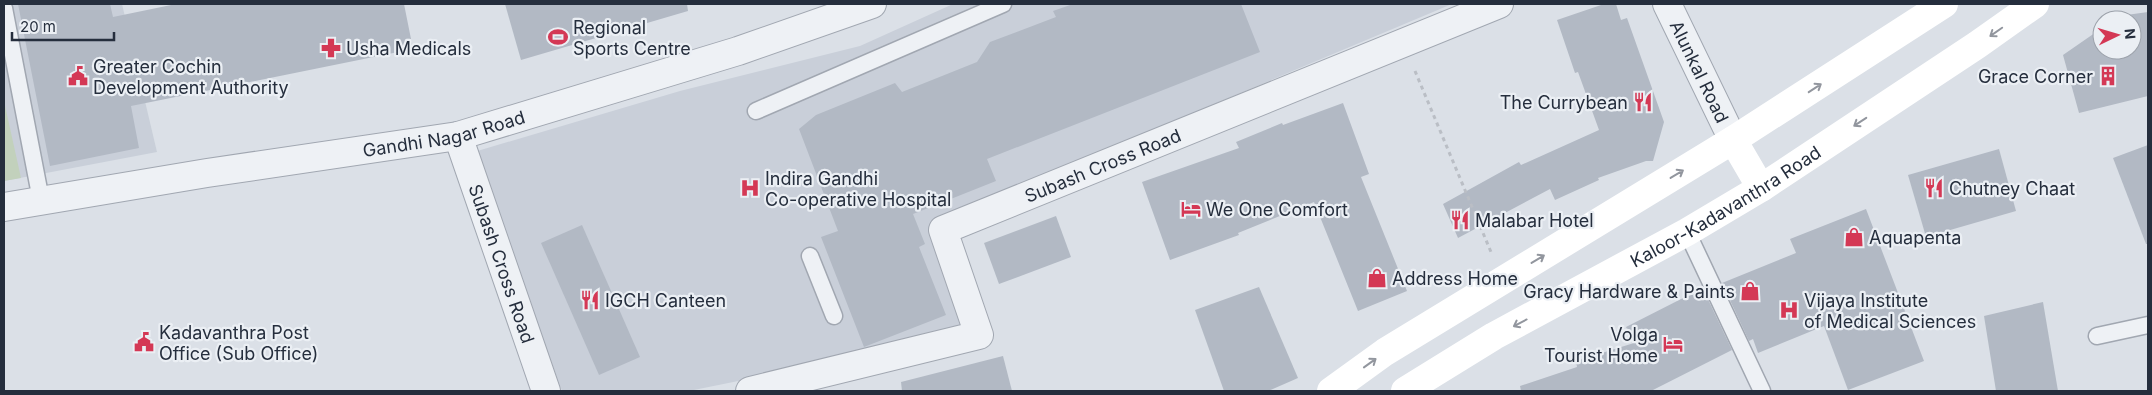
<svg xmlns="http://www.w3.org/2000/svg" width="2152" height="395" font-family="Inter,sans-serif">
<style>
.built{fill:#c9cfd9}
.green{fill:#c2d1bc}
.building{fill:#b2b9c4}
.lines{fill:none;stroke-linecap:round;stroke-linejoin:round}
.service-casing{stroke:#a1a7b1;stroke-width:19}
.minor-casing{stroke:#a1a7b1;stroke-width:30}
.tertiary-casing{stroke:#a1a7b1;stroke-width:30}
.path{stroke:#babec5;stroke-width:3;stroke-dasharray:4 4;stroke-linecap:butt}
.service{stroke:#eef1f5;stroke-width:16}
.minor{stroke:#eef1f5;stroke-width:28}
.tertiary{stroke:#eef1f5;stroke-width:28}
.secondary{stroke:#fff;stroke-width:28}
.oneway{stroke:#92969e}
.labels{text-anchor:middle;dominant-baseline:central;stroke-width:4.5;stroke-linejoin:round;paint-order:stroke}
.poi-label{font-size:18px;fill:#252e3d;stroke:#ebeff4;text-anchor:start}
.street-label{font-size:18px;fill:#252e3d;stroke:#ebeff4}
</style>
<rect width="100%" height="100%" fill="#dbe0e7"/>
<g class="built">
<polygon points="4,4 122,4 157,152 4,181"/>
<polygon points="953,4 1452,4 929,224 964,326 787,371 689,391 562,391 474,152 680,91 860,46"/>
</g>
<polygon class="green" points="4,101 21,178 4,181"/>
<g class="building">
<polygon points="18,4 110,4 113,17 176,4 404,4 413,49 131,106 139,148 50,166"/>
<polygon points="505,4 687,4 688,11 521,60"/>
<polygon points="1073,4 1241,4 1260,52 987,159 996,181 913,214 925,244 919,247 946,315 864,347 821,237 838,231 799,129 816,115 895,83 902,92 977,62 990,42 1056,17 1053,11"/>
<polygon points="1604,4 1616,4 1621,20 1627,18 1664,122 1653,161 1646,161 1598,178 1599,180 1555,200 1550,189 1458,238 1443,204 1519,162 1521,165 1599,130 1578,72 1575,73 1557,20"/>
<polygon points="2148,12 2148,96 2079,113 2063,55 2102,28 2102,50 2132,50 2132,20 2114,20 2119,16"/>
<polygon points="1343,103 1369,174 1361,177 1407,291 1358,311 1314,202 1238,233 1239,235 1170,260 1142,182 1239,148 1236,142 1282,123 1283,125"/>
<polygon points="2148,145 2148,244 2146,244 2113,158"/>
<polygon points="1999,149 2016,211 1926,237 1908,175"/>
<polygon points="1866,209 1924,361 1848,390 1824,326 1758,353 1753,339 1749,341 1722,283 1796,253 1790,239"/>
<polygon points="1056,216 1071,257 999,284 984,243"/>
<polygon points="582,225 640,357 599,375 541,243"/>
<polygon points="1259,287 1298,378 1268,391 1224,391 1195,310"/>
<polygon points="1704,291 1732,350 1651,391 1521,391 1520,386 1577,367 1576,361 1634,343 1626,327 1685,297"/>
<polygon points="2043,302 2058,391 1996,391 1984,316"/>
<polygon points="1003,356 1012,391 902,391 901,382"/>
</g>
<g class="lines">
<defs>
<g id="service">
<polyline points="4,8 41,200"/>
<polyline points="756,111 1003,4"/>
<polyline points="1687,232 1762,391"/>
<polyline points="810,256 834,316"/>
<polyline points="2097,336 2148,325"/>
</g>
<g id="minor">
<path id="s1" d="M458,136L546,391"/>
<path id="s2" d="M750,391L979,335L943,230L1499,4"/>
</g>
<g id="tertiary">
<path id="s3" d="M1667,4L1733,140"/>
<path id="s4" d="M4,207L207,173L458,136L738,51L872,4"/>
</g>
</defs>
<use href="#service" class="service-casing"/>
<use href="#minor" class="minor-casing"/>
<use href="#tertiary" class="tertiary-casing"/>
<polyline class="path" points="1415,71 1491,252"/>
<use href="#service" class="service"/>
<use href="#minor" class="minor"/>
<use href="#tertiary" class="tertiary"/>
<g class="secondary">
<polyline points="1733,140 1761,188"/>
<polyline points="1331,391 1385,352 1733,140 1944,4"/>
<path id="s5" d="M1405,391L1494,336L1687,232L1761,188L1977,45L2035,4"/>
</g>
</g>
<defs><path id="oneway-shaft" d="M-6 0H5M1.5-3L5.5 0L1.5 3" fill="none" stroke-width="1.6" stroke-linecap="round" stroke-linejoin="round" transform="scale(1.25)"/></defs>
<g class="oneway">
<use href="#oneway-shaft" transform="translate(1996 32) rotate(145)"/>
<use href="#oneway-shaft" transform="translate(1815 88) rotate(-33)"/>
<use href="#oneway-shaft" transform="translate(1860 122) rotate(147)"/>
<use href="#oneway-shaft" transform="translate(1677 174) rotate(-31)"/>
<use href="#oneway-shaft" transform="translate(1538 259) rotate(-31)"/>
<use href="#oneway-shaft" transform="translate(1520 323) rotate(152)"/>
<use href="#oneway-shaft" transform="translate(1370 363) rotate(-36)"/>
</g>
<defs>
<symbol id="stadium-bare" viewBox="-9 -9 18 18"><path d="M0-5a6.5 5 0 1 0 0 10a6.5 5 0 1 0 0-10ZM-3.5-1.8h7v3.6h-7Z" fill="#d43855" stroke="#ebeff4" stroke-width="2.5" paint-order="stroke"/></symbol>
<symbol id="pharmacy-bare" viewBox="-9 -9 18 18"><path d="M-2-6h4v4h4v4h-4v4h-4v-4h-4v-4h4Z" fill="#d43855" stroke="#ebeff4" stroke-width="2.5" paint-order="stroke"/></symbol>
<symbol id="civic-bare" viewBox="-9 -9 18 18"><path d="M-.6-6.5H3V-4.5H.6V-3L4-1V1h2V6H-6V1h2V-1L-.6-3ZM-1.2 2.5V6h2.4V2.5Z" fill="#d43855" stroke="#ebeff4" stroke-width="2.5" paint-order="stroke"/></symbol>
<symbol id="building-bare" viewBox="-9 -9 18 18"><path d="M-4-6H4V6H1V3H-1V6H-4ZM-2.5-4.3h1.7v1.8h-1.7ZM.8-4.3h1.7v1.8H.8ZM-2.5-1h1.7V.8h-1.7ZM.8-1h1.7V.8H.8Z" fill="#d43855" stroke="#ebeff4" stroke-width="2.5" paint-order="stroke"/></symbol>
<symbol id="restaurant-bare" viewBox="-9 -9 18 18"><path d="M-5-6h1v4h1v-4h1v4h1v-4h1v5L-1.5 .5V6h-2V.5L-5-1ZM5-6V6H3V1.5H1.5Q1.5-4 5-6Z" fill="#d43855" stroke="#ebeff4" stroke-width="2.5" paint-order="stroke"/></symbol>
<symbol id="hospital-bare" viewBox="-9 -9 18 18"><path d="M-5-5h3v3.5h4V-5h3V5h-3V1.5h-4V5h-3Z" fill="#d43855" stroke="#ebeff4" stroke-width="2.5" paint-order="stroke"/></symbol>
<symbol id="hotel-bare" viewBox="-9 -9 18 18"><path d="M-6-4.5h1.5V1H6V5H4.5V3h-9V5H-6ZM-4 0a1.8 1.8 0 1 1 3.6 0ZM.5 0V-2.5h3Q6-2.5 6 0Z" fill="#d43855" stroke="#ebeff4" stroke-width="2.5" paint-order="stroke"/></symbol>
<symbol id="shop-bare" viewBox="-9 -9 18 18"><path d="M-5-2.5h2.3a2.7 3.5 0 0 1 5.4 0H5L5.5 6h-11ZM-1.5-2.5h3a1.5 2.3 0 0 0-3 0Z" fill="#d43855" stroke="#ebeff4" stroke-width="2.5" paint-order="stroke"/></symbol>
</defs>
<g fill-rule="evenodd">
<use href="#stadium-bare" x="544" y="23" width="28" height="28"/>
<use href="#pharmacy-bare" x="317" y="34" width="28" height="28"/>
<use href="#civic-bare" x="64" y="62" width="28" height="28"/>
<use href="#building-bare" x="2094" y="62" width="28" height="28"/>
<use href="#restaurant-bare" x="1629" y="88" width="28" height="28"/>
<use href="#hospital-bare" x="736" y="174" width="28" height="28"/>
<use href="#restaurant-bare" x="1920" y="174" width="28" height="28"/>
<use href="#hotel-bare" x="1177" y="195" width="28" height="28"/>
<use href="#restaurant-bare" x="1446" y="206" width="28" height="28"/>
<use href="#shop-bare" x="1840" y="223" width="28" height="28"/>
<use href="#shop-bare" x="1363" y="264" width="28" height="28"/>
<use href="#shop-bare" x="1736" y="277" width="28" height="28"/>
<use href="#restaurant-bare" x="576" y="286" width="28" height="28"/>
<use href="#hospital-bare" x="1775" y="296" width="28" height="28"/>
<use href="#civic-bare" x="130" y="328" width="28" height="28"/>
<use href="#hotel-bare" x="1659" y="330" width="28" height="28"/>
</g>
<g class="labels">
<g class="poi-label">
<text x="573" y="27">Regional<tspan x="573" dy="21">Sports Centre</tspan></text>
<text x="346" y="48">Usha Medicals</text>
<text x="93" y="66">Greater Cochin<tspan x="93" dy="21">Development Authority</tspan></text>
<text x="2093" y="76" text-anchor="end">Grace Corner</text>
<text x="1628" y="102" text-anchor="end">The Currybean</text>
<text x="765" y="178">Indira Gandhi<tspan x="765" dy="21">Co-operative Hospital</tspan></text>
<text x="1949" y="188">Chutney Chaat</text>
<text x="1206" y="209">We One Comfort</text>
<text x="1475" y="220">Malabar Hotel</text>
<text x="1869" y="237">Aquapenta</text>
<text x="1392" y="278">Address Home</text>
<text x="1735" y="291" text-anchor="end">Gracy Hardware &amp; Paints</text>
<text x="605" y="300">IGCH Canteen</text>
<text x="1804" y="300">Vijaya Institute<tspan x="1804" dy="21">of Medical Sciences</tspan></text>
<text x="159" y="332">Kadavanthra Post<tspan x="159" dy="21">Office (Sub Office)</tspan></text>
<text x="1658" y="334" text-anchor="end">Volga<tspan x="1658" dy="21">Tourist Home</tspan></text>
</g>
<g class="street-label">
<text stroke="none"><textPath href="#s3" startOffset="75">Alunkal Road</textPath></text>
<text stroke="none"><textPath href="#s4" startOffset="446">Gandhi Nagar Road</textPath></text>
<text stroke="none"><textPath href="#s2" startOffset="519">Subash Cross Road</textPath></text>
<text stroke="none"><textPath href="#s5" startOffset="370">Kaloor-Kadavanthra Road</textPath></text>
<text stroke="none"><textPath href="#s1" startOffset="135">Subash Cross Road</textPath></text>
</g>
</g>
<rect width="2152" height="395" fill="none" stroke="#252e3d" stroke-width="10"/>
<g transform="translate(2117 35) rotate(85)"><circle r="24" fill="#ebeff4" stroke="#9ca2ab"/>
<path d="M0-4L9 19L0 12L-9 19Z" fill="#d43855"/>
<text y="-8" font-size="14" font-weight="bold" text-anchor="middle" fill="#252e3d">N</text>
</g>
<path d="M12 32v8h102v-8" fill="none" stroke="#252e3d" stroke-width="2.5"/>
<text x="20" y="32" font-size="15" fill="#252e3d" stroke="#ebeff4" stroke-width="4" paint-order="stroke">20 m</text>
</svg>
